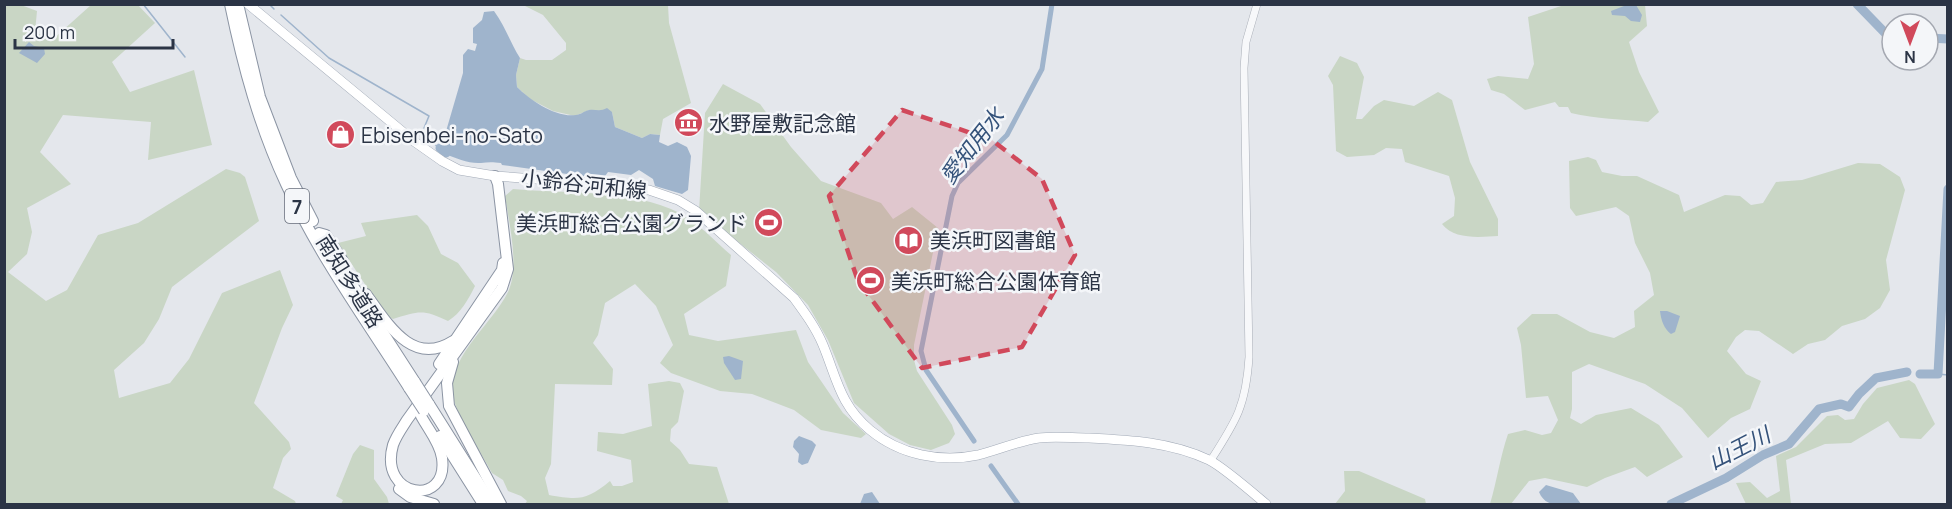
<svg xmlns="http://www.w3.org/2000/svg" width="1952" height="509" font-family="Manrope,'Noto Sans JP',sans-serif">
<style>
.green{fill:#c9d6c5}
.water{fill:#9fb4cc}
.lines{fill:none;stroke-linecap:round;stroke-linejoin:round}
.stream{stroke:#9fb4cc;stroke-width:1.5}
.canal{stroke:#9fb4cc;stroke-width:5}
.river{stroke:#9fb4cc;stroke-width:9}
.minor-casing{stroke:#a9aeb7;stroke-width:8}
.major-casing{stroke:#a3abb8;stroke-width:10}
.highway-casing{stroke:#8b94a3;stroke-width:12}
.minor{stroke:#f7f8fa;stroke-width:7}
.major{stroke:#fff;stroke-width:9}
.highway{stroke:#fff;stroke-width:10}
.highway-bridge-casing{stroke:#8b94a3;stroke-width:12;stroke-linecap:butt}
.highway-bridge{stroke:#fff;stroke-width:10}
.marked{fill:#d1495b;fill-opacity:0.2;stroke:#d1495b;stroke-width:4.5;stroke-dasharray:12 8;stroke-linejoin:round}
.labels{text-anchor:middle;dominant-baseline:central;stroke-width:5;stroke-linejoin:round;paint-order:stroke}
.shield{fill:#f4f6f9;stroke:#676e7b;stroke-width:1.5}
.shield-label{font-size:20px;font-weight:bold;fill:#2b3445}
.poi-label{font-size:21px;fill:#2b3445;stroke:#f4f6f9;text-anchor:start}
.street-label{font-size:21px;fill:#2b3445;stroke:#f4f6f9}
.water-label{font-size:22px;font-style:italic;fill:#34527a;stroke:#f4f6f9}
</style>
<rect width="100%" height="100%" fill="#e4e7ec"/>
<g class="green">
<polygon points="4,5 21,5 37,11 35,32 52,40 91,5 138,5 155,23 112,62 130,92 194,70 212,145 148,160 151,122 63,115 40,152 71,184 27,208 32,232 27,254 8,272 46,301 67,290 98,235 138,223 226,169 240,173 245,177 259,221 172,287 159,319 144,343 114,370 119,398 170,383 189,359 222,293 280,270 293,305 282,328 254,403 289,442 291,449 283,458 273,488 295,501 296,504 5,504"/>
<polygon points="523,5 668,5 669,23 691,103 663,119 660,135 650,134 642,138 615,127 612,112 589,110 575,116 553,111 530,99 517,87 516,75 520,58 526,60 552,60 566,50 566,43 543,15"/>
<path d="M1564,5H1645L1647,26L1629,42L1639,72L1659,112L1648,122C1622,119 1596,119 1571,113L1568,107H1559L1555,102L1525,110L1504,94L1491,90L1487,79L1498,76L1528,79L1534,64L1528,17Z"/>
<path d="M1340,56L1357,63L1364,77L1356,119H1362L1374,106L1384,100L1414,106L1438,92L1452,100L1470,162L1498,219V236C1480,237 1454,240 1442,224L1454,216L1455,198L1449,176L1405,162L1402,149L1386,148L1374,155L1347,157L1336,151L1333,85L1328,76Z"/>
<polygon points="723,84 760,104 791,147 821,181 881,203 893,219 912,207 938,228 914,345 914,360 917,371 952,425 955,434 949,443 931,450 910,445 889,434 854,403 828,340 808,305 776,272 699,211 705,113"/>
<path d="M1588,157L1596,160L1602,172L1622,176H1637L1679,195L1684,212L1725,195L1740,196L1751,205L1763,203L1776,182L1802,180L1858,163L1880,164L1900,177L1905,190L1886,260L1890,290L1880,308L1865,319L1842,326L1825,340L1808,344L1793,354L1759,331L1745,330L1736,337L1727,351L1746,374L1761,381L1750,409L1731,418L1708,438L1682,408L1645,384L1589,364L1572,372V409L1570,418L1581,424L1596,415L1631,408L1659,425L1683,457L1647,477L1635,467L1605,478L1587,487L1545,478L1529,481L1511,504H1490C1497,481 1500,457 1508,434L1525,430L1542,435L1551,433L1558,420L1548,396L1526,398L1521,345L1517,328L1532,314H1557L1590,332L1614,338L1635,327L1634,311L1654,295L1650,273L1635,243L1629,216L1616,207L1576,216L1570,208L1569,161Z"/>
<path d="M513,189C565,194 645,188 689,219C704,229 717,243 731,255L726,286L684,314L689,335L718,341L796,330L808,362L843,413L866,434L861,438L821,430L794,410L752,394L720,391L671,373L660,363L673,345L656,306L635,284L605,303L598,335L593,343L613,369L612,385L555,384L551,464L545,478L549,495C578,500 586,501 610,481L613,486H622L633,482L631,460L597,451L598,432L623,434L652,426L648,384L669,381L680,383L684,391L678,422L671,429L670,441L680,450L689,464L717,467L729,504H525L527,501L521,496L508,491L503,480L492,473C482,454 453,411 452,391C451,354 492,324 508,292C520,267 509,223 505,196Z"/>
<path d="M417,215L428,226L441,254L458,263L475,286C468,300 461,313 448,321C423,309 419,311 393,319L385,315L338,243L366,236L361,223Z"/>
<polygon points="1909,380 1915,384 1935,424 1921,439 1900,438 1888,421 1851,443 1825,444 1786,460 1791,504 1746,504 1736,483 1750,482 1767,498 1780,491 1776,456 1796,447 1827,416 1838,415 1845,420 1854,419 1863,404 1877,388"/>
<polygon points="360,445 374,450 374,479 387,497 389,504 341,504 343,500 336,496 353,454"/>
<polygon points="1344,471 1359,471 1425,499 1426,504 1335,504 1345,491"/>
</g>
<g class="water">
<polygon points="1636,5 1642,15 1640,22 1631,21 1625,16 1612,15 1611,11 1624,6"/>
<path d="M494,11C505,26 510,42 520,58L516,75L517,87C530,100 556,118 576,115C580,115 584,111 589,110C596,109 600,112 607,108L612,112L615,127L642,138L650,134L660,135L659,142L668,146L677,142L687,147L691,156L688,190L682,194L655,186L653,179L639,170L631,175L608,172L603,179L502,165L501,163C493,162 488,162 481,163C469,164 456,158 445,154L447,151L442,145L463,73V55L468,49L475,51L477,44L473,43V28L482,20L484,12Z"/>
<polygon points="29,42 34,46 44,48 45,54 37,63 19,53"/>
<path d="M1660,311H1667L1680,316L1675,332L1671,334C1664,329 1661,320 1660,311Z"/>
<polygon points="729,356 743,361 741,379 735,380 724,363 723,357"/>
<polygon points="799,436 812,441 816,445 808,463 802,465 798,462 799,454 793,447 794,441"/>
<path d="M1546,485L1573,493L1581,504C1563,505 1546,509 1539,492Z"/>
<polygon points="872,492 880,504 860,504 864,494"/>
</g>
<g class="lines">
<g class="stream">
<polyline points="143,4 185,57"/>
<polyline points="269,4 274,9"/>
<polyline points="281,15 329,58 429,116 424,128"/>
<polyline points="424,137 440,148"/>
<polyline points="1938,374 1948,375"/>
</g>
<g class="canal">
<polyline points="974,441 926,370 921,351 952,196 958,183 1007,135 1042,69 1052,4"/>
<polyline points="991,466 1018,504"/>
</g>
<g class="river">
<polyline points="1857,4 1889,37 1892,37"/>
<polyline points="1928,38 1948,39"/>
<polyline points="440,148 446,153"/>
<polyline points="1920,374 1938,374 1948,189"/>
<polyline points="1671,504 1726,478 1763,455 1789,444 1819,409 1841,404 1849,407 1859,394 1876,378 1907,372"/>
</g>
<defs>
<path id="minor" d="M1211,460C1236,421 1246,406 1249,357L1244,68L1246,42L1257,4"/>
<path id="major" d="M248,4L415,142L442,161L459,170L495,176L603,184L649,190L678,200L696,211L794,298C805,313 816,328 823,345C837,379 840,405 870,430C900,455 941,463 978,455C998,450 1018,441 1039,438C1055,436 1072,438 1089,438C1130,440 1171,442 1209,460C1223,467 1253,493 1266,504"/>
<g id="highway">
<path d="M230,4C243,67 259,126 286,184C319,256 367,322 409,388"/>
<polyline points="238,4 260,97 291,178 313,221"/>
<polyline points="319,233 326,235 343,261"/>
<polyline points="335,258 415,382"/>
<path d="M366,294C388,324 412,367 453,341"/>
<polyline points="453,362 447,383 449,406 501,504"/>
<polyline points="439,364 502,270 503,263"/>
<polyline points="429,404 492,504"/>
<path d="M421,416C428,429 440,443 442,458C449,508 378,498 393,445C396,436 402,428 407,420L502,288L508,269L498,184L495,176"/>
<polyline points="440,436 483,504"/>
<polyline points="399,489 410,497 434,504"/>
</g>
</defs>
<use href="#minor" class="minor-casing"/>
<use href="#major" class="major-casing"/>
<use href="#highway" class="highway-casing"/>
<use href="#minor" class="minor"/>
<use href="#major" class="major"/>
<use href="#highway" class="highway"/>
<defs>
<g id="highway-bridge">
<polyline points="415,382 429,404"/>
<polyline points="409,388 424,411"/>
</g>
</defs>
<use href="#highway-bridge" class="highway-bridge-casing"/>
<use href="#highway-bridge" class="highway-bridge"/>
</g>
<path class="marked" d="M902,110L992,140L1042,179L1075,255L1022,347L922,368L858,281L829,196Z"/>
<defs>
<symbol id="museum-disc" viewBox="-11 -11 22 22"><circle r="9.5" fill="#d1495b" stroke="#f4f6f9"/><path d="M0-6L6-3V-2H-6V-3ZM-5-1h2V3h-2ZM-1-1h2V3h-2ZM3-1h2V3H3ZM-6 4H6V6H-6Z" fill="#fff"/></symbol>
<symbol id="shop-disc" viewBox="-11 -11 22 22"><circle r="9.5" fill="#d1495b" stroke="#f4f6f9"/><path d="M-5-2.5h2.3a2.7 3.5 0 0 1 5.4 0H5L5.5 6h-11ZM-1.5-2.5h3a1.5 2.3 0 0 0-3 0Z" fill="#fff"/></symbol>
<symbol id="stadium-disc" viewBox="-11 -11 22 22"><circle r="9.5" fill="#d1495b" stroke="#f4f6f9"/><path d="M0-5a6.5 5 0 1 0 0 10a6.5 5 0 1 0 0-10ZM-3.5-1.8h7v3.6h-7Z" fill="#fff"/></symbol>
<symbol id="library-disc" viewBox="-11 -11 22 22"><circle r="9.5" fill="#d1495b" stroke="#f4f6f9"/><path d="M-6-4Q-3-5.5-.7-3.5V5Q-3 3-6 4ZM6-4Q3-5.5 .7-3.5V5Q3 3 6 4Z" fill="#fff"/></symbol>
</defs>
<g fill-rule="evenodd">
<use href="#museum-disc" x="672" y="106" width="33" height="33"/>
<use href="#shop-disc" x="324" y="118" width="33" height="33"/>
<use href="#stadium-disc" x="752" y="206" width="33" height="33"/>
<use href="#library-disc" x="892" y="224" width="33" height="33"/>
<use href="#stadium-disc" x="854" y="264" width="33" height="33"/>
</g>
<g class="labels">
<rect class="shield" x="285" y="189" width="24" height="34" rx="4.5"/>
<g class="shield-label">
<text x="297" y="206">7</text>
</g>
<g class="poi-label">
<text x="709" y="123">水野屋敷記念館</text>
<text x="361" y="135">Ebisenbei-no-Sato</text>
<text x="747" y="223" text-anchor="end">美浜町総合公園グランド</text>
<text x="930" y="240">美浜町図書館</text>
<text x="891" y="281">美浜町総合公園体育館</text>
</g>
<g class="street-label">
<text transform="translate(584 184) rotate(6)">小鈴谷河和線</text>
<text transform="translate(350 281) rotate(58)">南知多道路</text>
</g>
<g class="water-label">
<text transform="translate(972 146) rotate(-52)">愛知用水</text>
<text transform="translate(1739 448) rotate(-27)">山王川</text>
</g>
</g>
<rect width="1952" height="509" fill="none" stroke="#2b3445" stroke-width="12"/>
<g transform="translate(1910 42) rotate(180)"><circle r="28" fill="#f4f6f9" stroke="#a4a8b1" stroke-width="1.5"/>
<path d="M0-4.5L10 22L0 15L-10 22Z" fill="#d1495b"/>
<text y="-9" font-size="16" font-weight="bold" text-anchor="middle" fill="#2b3445">N</text>
</g>
<path d="M15 39v9h158v-9" fill="none" stroke="#2b3445" stroke-width="3"/>
<text x="24" y="39" font-size="18" fill="#2b3445" stroke="#f4f6f9" stroke-width="4.5" paint-order="stroke">200 m</text>
</svg>
